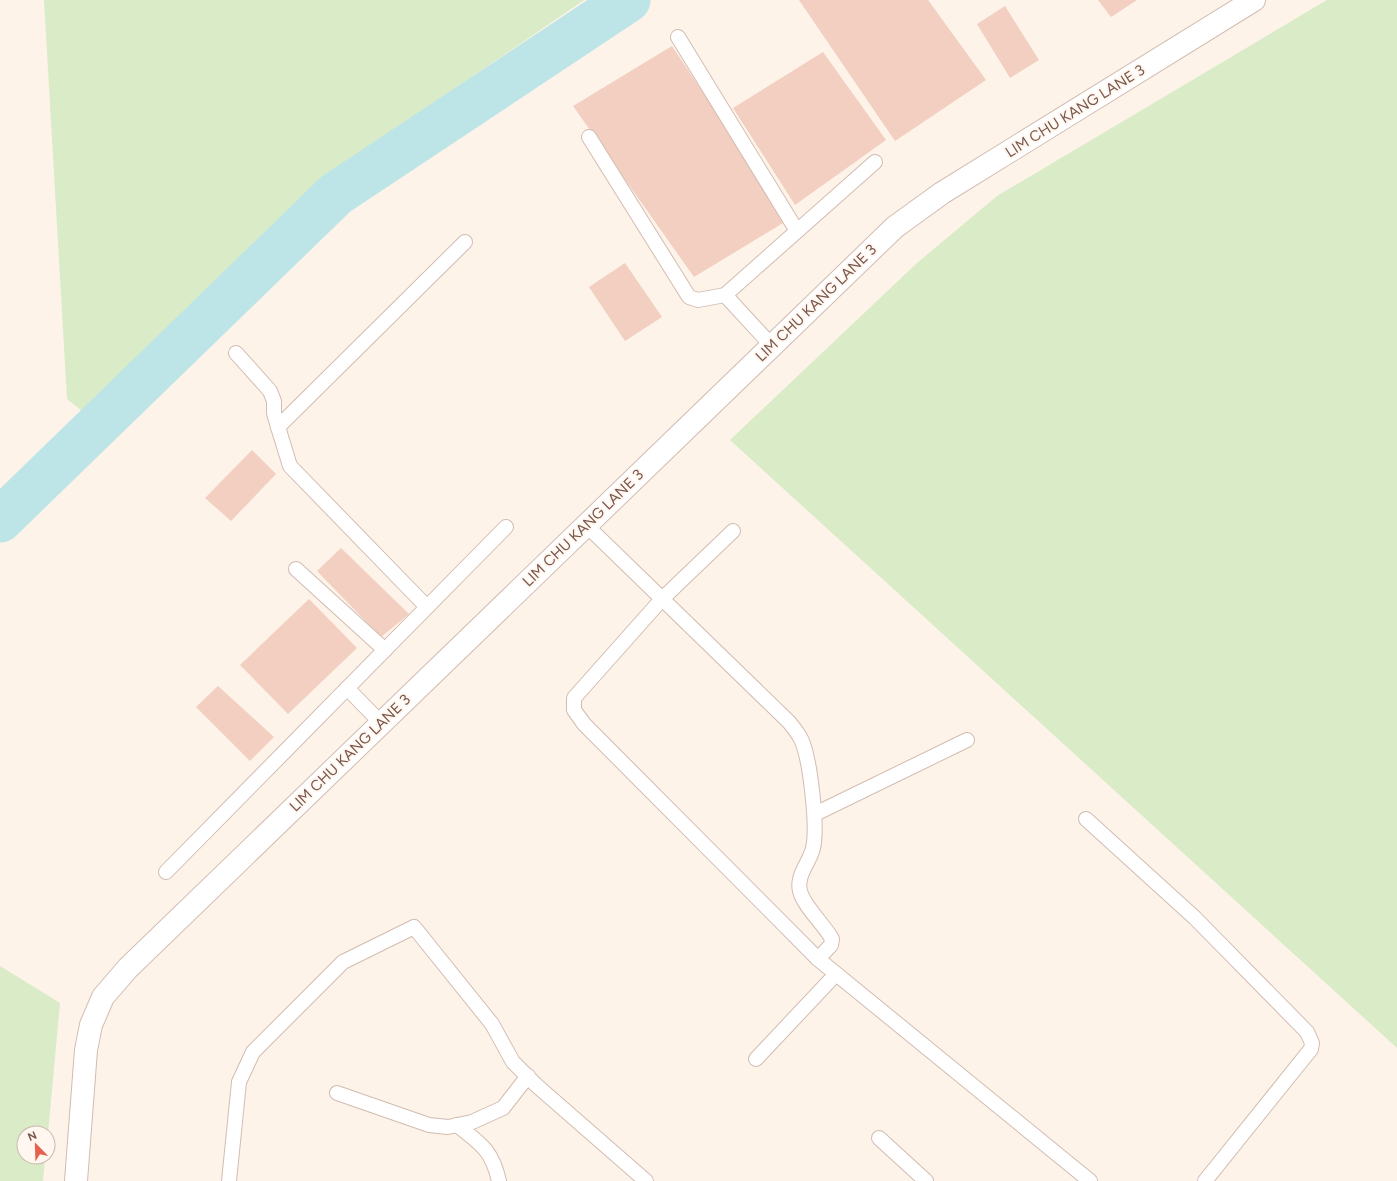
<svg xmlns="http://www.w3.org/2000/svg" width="1397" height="1181" font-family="Figtree,sans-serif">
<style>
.green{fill:#d9ebc7}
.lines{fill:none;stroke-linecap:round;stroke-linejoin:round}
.river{stroke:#bde5e7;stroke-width:45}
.building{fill:#f2cfc0}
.service-casing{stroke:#d2bcb1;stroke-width:16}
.minor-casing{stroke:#d2bcb1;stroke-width:24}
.service{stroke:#fff;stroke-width:14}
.minor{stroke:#fff;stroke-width:22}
.labels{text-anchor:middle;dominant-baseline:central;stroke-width:4;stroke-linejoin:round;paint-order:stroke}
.street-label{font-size:15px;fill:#78574c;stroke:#fff7f0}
</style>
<rect width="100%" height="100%" fill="#fdf3e9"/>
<g class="green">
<polygon points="44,0 584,0 332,173 82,411 67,399"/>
<polygon points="1327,0 1397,0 1397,1048 730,440 917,263 997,196"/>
<polygon points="0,966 60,1003 48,1133 24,1133 24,1157 45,1157 43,1181 0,1181"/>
</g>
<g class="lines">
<polyline class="river" points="0,520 336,194 628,0"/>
</g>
<g class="building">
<polygon points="799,0 928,0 986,80 895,141"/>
<polygon points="1098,0 1137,0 1111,17"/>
<polygon points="1005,6 1039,60 1010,78 977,24"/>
<polygon points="672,46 788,220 694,277 573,106"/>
<polygon points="823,52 886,140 795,205 733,108"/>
<polygon points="625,263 662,317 625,341 589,287"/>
<polygon points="252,450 276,474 231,521 205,498"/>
<polygon points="341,548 409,614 381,637 317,571"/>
<polygon points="309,599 357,648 288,714 240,665"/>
<polygon points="218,686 274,737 250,761 196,707"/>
</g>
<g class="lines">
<defs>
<g id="service">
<polyline points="678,37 797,231"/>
<polyline points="589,137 689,297 698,300 725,295 875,162"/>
<polyline points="725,295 772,346"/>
<polyline points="236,353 270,391 274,401 274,413 278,427 290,466 427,607"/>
<polyline points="278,427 465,242"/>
<path d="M586,525L789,722C793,727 798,733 801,739C810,757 818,827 813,848C810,862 796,875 800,891C804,907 824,924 832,939L831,945L818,959"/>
<polyline points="733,531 662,599 574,698 574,710 584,724 818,959 1090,1181"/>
<polyline points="296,569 385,650"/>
<polyline points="347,688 381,723"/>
<polyline points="815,814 967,740"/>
<polyline points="1086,819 1195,918 1307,1032 1312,1043 1311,1049 1205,1181"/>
<polyline points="166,872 506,527"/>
<polyline points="756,1059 836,974"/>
<polyline points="337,1093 429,1125 448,1127 472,1122 503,1108 528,1076"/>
<path d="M457,1125C481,1144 492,1150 499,1181"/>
<polyline points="879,1138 926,1181"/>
<polyline points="229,1181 239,1082 253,1052 343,962 414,927 492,1024 513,1062 536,1085 646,1181"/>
</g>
<polyline id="minor" points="76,1181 86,1050 91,1025 103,997 128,968 895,227 942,193 1254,0"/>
</defs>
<use href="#service" class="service-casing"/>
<use href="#minor" class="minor-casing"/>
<use href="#service" class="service"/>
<use href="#minor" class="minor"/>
</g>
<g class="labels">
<g class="street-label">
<text transform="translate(1075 111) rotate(-32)">LIM CHU KANG LANE 3</text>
<text transform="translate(816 303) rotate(-44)">LIM CHU KANG LANE 3</text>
<text transform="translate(583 528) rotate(-44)">LIM CHU KANG LANE 3</text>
<text transform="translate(350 753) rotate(-44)">LIM CHU KANG LANE 3</text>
</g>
</g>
<g transform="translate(36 1145) rotate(337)"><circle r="19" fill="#fff7f0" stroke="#c9b7ae"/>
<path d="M0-3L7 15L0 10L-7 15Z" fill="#e6614e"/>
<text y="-6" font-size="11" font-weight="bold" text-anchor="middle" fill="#78574c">N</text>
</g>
</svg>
